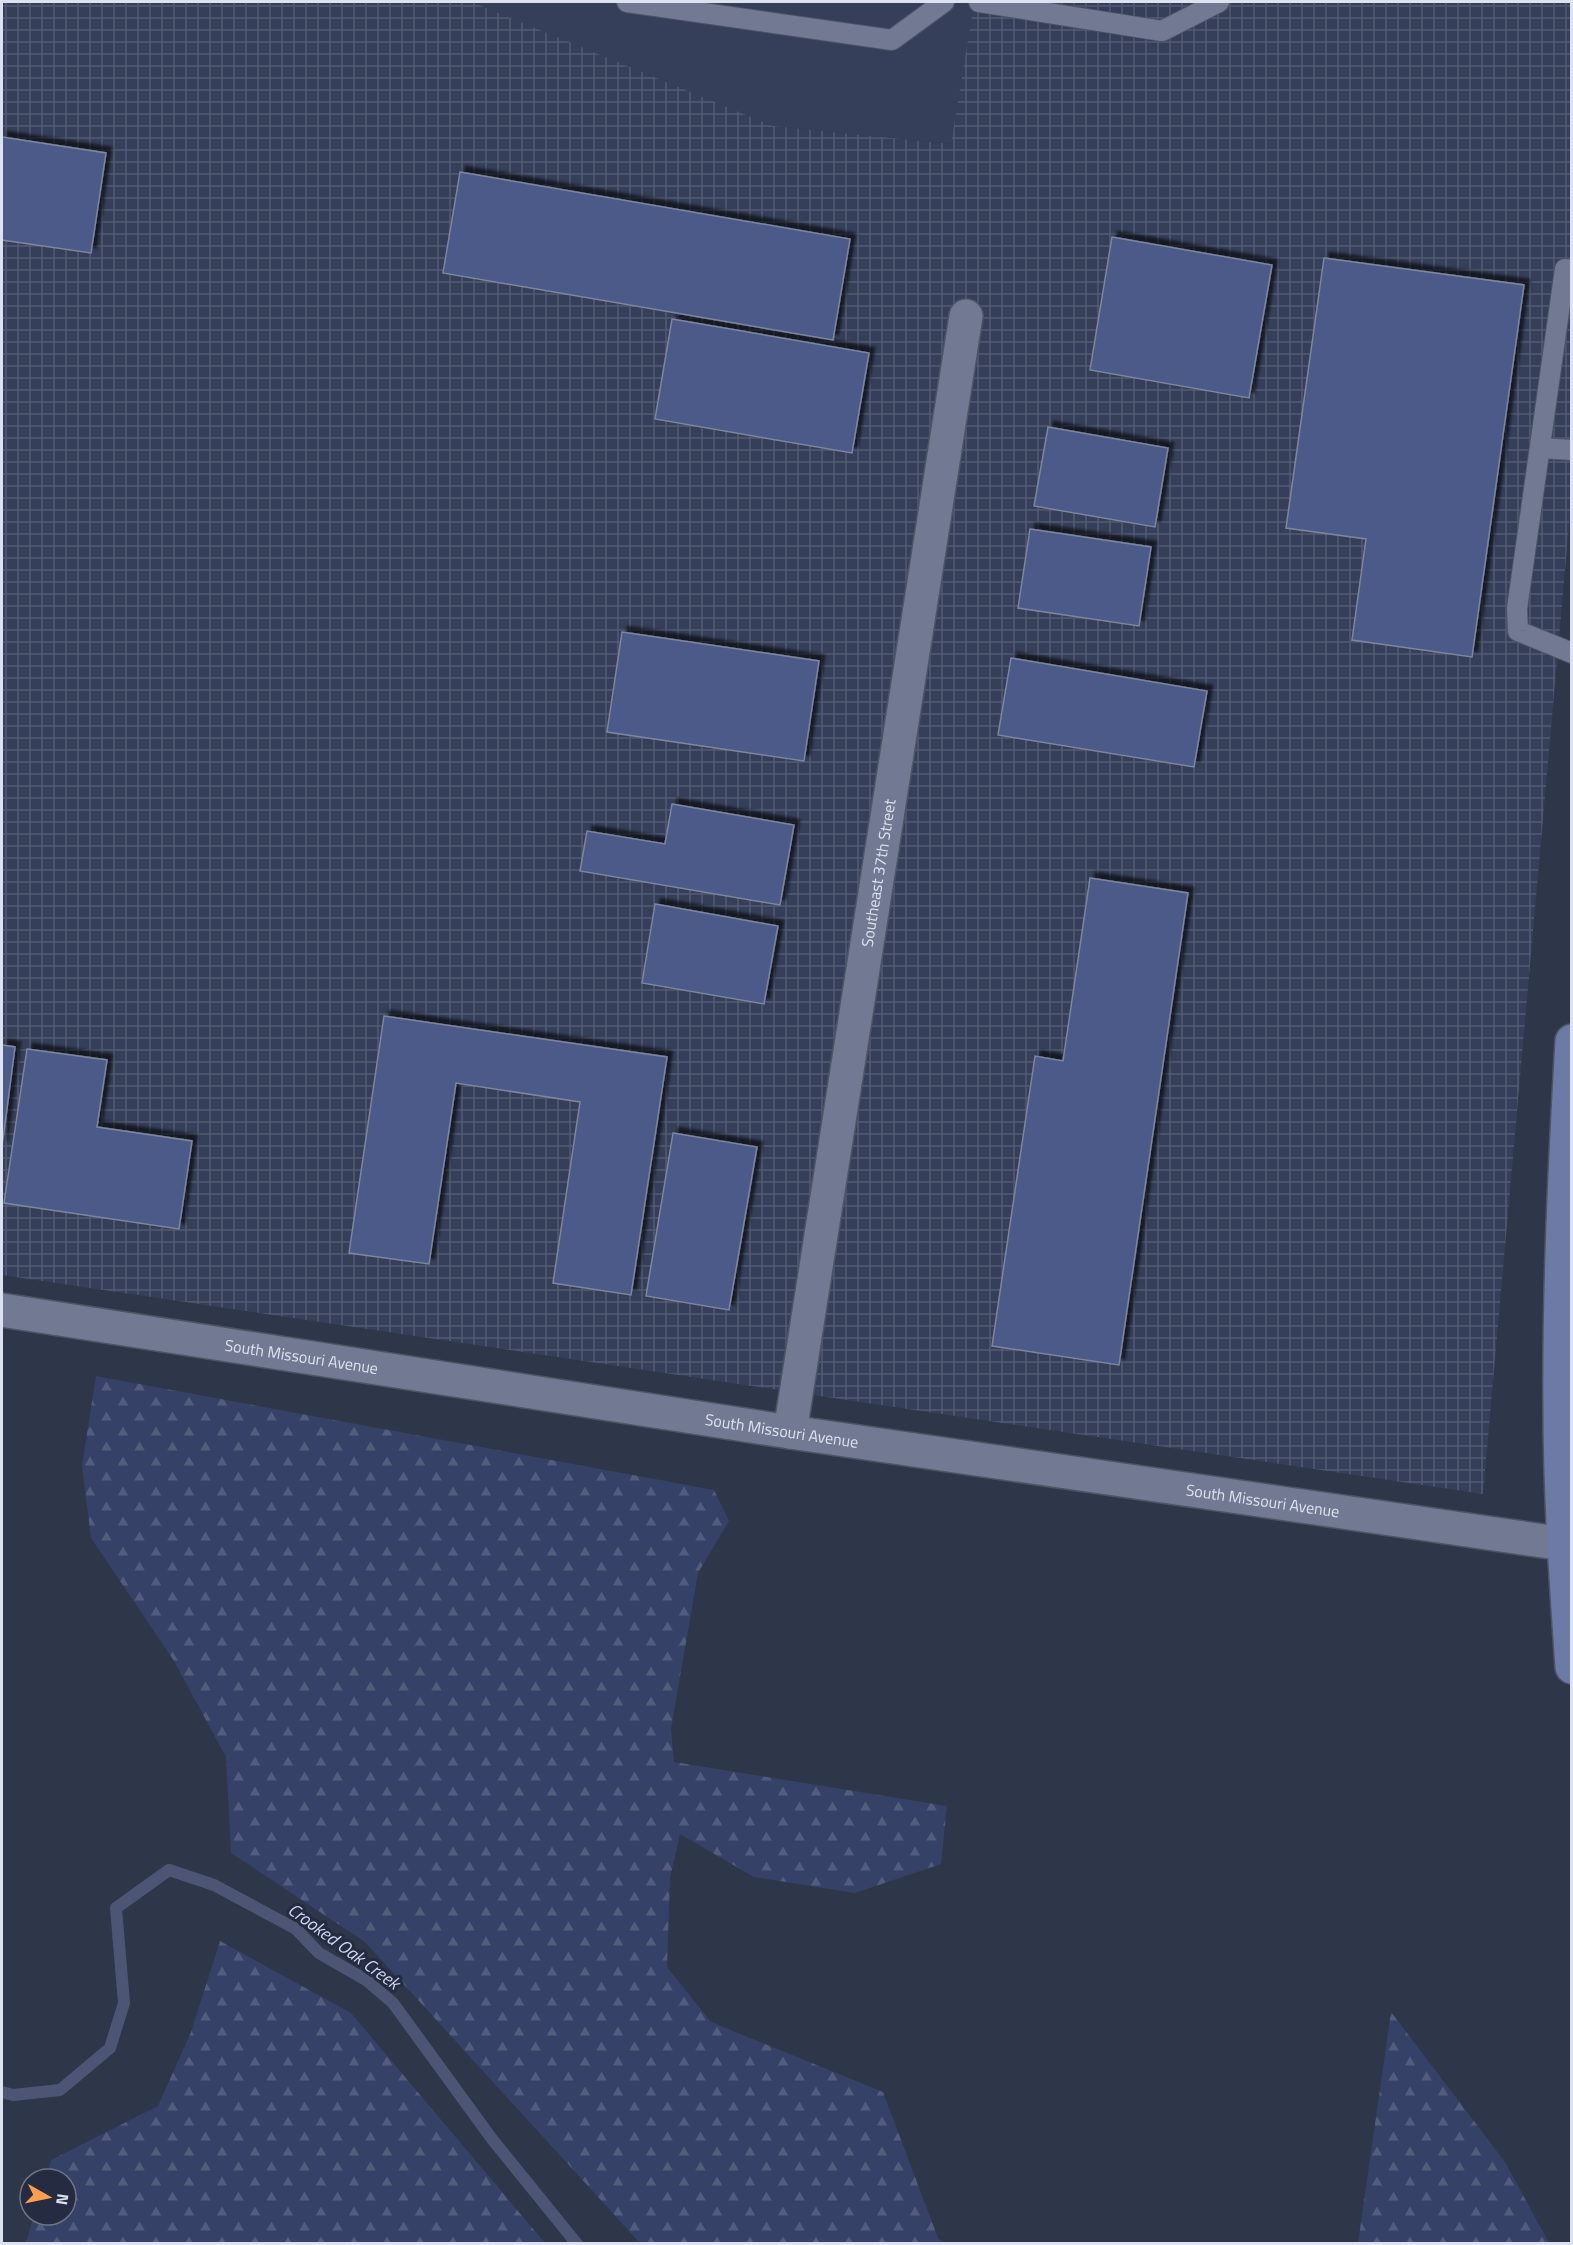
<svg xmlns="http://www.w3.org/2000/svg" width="1573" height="2245" font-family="'Titillium Web',sans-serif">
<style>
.built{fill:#353f5a}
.industrial{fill:url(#industrial-grid)}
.forest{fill:url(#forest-firs)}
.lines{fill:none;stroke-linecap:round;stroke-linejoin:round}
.stream{stroke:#4d5575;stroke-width:12}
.building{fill:#4b5a88;stroke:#7d869e;stroke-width:1.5;filter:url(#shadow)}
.lane-casing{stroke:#4e5466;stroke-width:22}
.street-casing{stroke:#4e5466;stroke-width:36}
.secondary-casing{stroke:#4e5466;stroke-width:36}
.lane{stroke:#717a92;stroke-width:20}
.street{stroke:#717a92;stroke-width:33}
.secondary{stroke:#6c7aa6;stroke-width:33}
.labels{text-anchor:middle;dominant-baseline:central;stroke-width:6;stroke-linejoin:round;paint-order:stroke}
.street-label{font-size:16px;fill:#dde2f0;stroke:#252b40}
.water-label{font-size:18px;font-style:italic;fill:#ced9f6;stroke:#252b40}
</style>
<defs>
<pattern id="industrial-grid" width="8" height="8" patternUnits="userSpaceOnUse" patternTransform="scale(1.5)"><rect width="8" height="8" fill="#353f5a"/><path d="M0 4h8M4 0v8" fill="none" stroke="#525a72"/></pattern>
<pattern id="forest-firs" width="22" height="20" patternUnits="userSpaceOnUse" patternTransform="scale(1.5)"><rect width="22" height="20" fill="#354167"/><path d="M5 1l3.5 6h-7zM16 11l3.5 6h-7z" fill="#525c7d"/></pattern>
<filter id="shadow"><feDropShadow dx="5.5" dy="-5.5" stdDeviation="1.5" flood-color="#0009"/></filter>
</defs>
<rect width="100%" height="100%" fill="#2e364a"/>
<polygon class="built" points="472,2 974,2 952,144 773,126"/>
<polygon class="industrial" points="2,2 472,2 773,126 951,144 974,2 1571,2 1571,503 1483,1494 2,1275"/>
<g class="forest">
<polygon points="96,1376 714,1490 729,1521 698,1573 671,1729 674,1762 947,1806 941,1864 855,1893 754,1877 680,1834 670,1878 667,1967 711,2022 883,2092 938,2238 944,2243 640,2243 365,1942 231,1853 226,1757 174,1661 91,1538 82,1466"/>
<polygon points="220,1941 351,2013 545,2243 26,2243 34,2215 66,2215 66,2179 45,2179 51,2160 158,2106 191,2032"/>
<polygon points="1391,2012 1505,2162 1549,2243 1358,2243"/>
</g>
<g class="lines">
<polyline class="stream" points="2,2092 13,2095 60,2090 110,2048 124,2003 116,1908 169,1870 214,1885 296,1929 319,1953 366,1980 393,2003 492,2139 577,2244"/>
</g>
<g class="building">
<polygon points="2,137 106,153 91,253 2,240"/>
<polygon points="460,172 850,239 833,340 443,273"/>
<polygon points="1112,237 1272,265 1249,398 1090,370"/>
<polygon points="1324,258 1524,285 1472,657 1352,640 1366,539 1286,528"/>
<polygon points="672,319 869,353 852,453 655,419"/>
<polygon points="1048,427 1168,448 1155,527 1034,506"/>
<polygon points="1030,529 1151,547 1139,626 1018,608"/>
<polygon points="622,632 819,661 804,761 607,732"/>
<polygon points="1011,658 1207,691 1194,767 998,735"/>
<polygon points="672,804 794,825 780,905 580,871 587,831 665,844"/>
<polygon points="1090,878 1188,893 1119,1365 992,1346 1035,1056 1063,1061"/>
<polygon points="655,904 778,926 764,1004 642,983"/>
<polygon points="384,1016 667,1057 631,1295 553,1283 580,1102 456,1083 429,1264 349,1253"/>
<polygon points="2,1045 15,1047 2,1147"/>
<polygon points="27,1049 107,1060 97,1127 192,1141 179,1229 4,1203"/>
<polygon points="673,1133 757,1147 729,1310 646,1296"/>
</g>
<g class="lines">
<defs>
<g id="lane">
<polyline points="627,2 892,40 944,2"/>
<polyline points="979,2 1162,31 1219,2"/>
<polyline points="1572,270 1565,269 1517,609 1518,631 1572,653"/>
<polyline points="1540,448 1572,450"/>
</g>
<g id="street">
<path id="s1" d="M2,1310L790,1432L1564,1544"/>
<path id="s2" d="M790,1432L966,316"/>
</g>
<path id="secondary" d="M1572,1041C1565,1164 1559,1286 1560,1408C1560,1494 1566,1581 1572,1667"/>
</defs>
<use href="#lane" class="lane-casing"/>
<use href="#street" class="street-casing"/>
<use href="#secondary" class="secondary-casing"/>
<use href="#lane" class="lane"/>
<use href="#street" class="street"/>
<use href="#secondary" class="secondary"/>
</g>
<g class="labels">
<g class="street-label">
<text stroke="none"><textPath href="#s2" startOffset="566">Southeast 37th Street</textPath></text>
<text stroke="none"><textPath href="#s1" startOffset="303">South Missouri Avenue</textPath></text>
<text stroke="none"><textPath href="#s1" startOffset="789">South Missouri Avenue</textPath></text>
<text stroke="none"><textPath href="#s1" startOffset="1275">South Missouri Avenue</textPath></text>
</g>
<g class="water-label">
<text transform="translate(344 1946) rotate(36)">Crooked Oak Creek</text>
</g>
</g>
<rect width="1573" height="2245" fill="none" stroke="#dde2f0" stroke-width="6"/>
<g transform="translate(48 2197) rotate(99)"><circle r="28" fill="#252b40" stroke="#6f7486" stroke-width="1.5"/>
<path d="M0-4.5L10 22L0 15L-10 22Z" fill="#fa9f4f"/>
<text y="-9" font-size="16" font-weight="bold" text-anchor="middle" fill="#dde2f0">N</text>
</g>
</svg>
